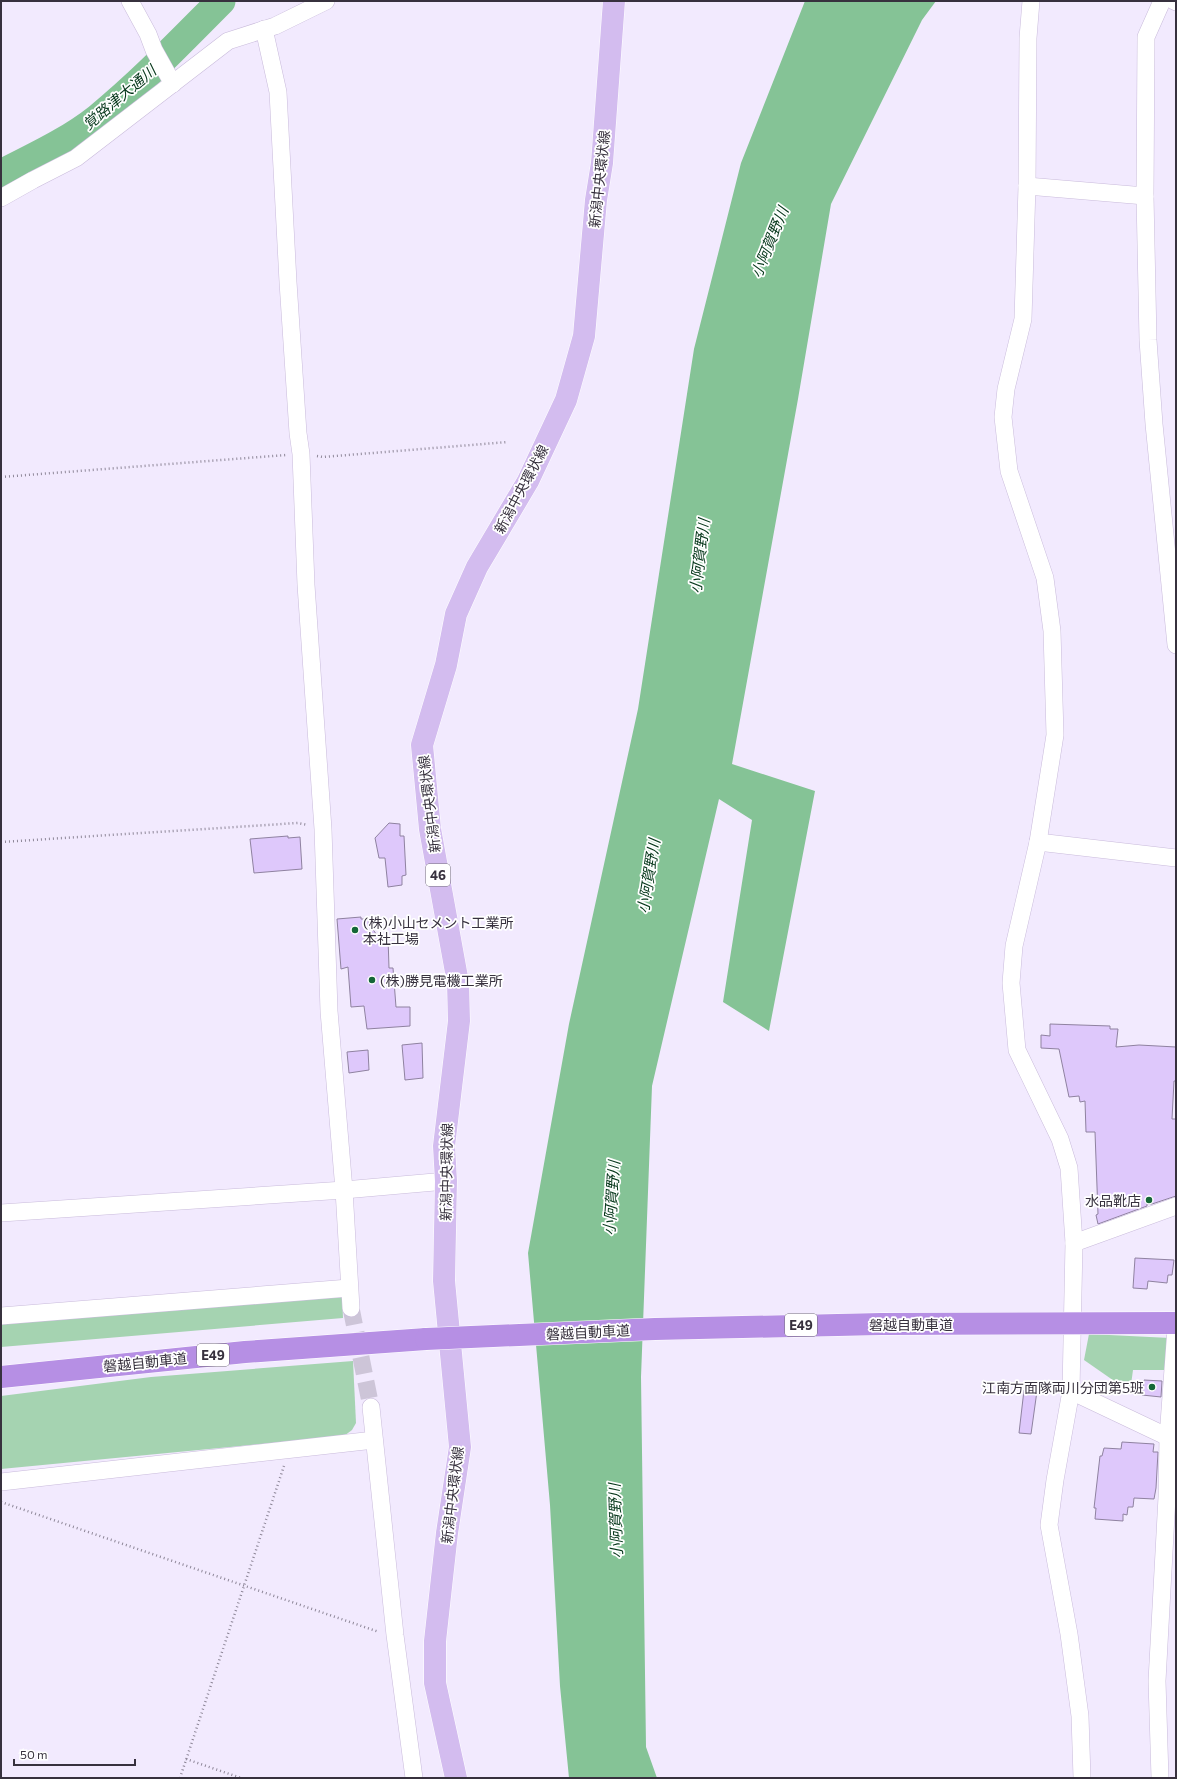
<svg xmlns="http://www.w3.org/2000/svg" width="1177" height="1779" font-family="Commissioner,'Noto Sans JP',sans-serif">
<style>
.green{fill:#a5d3b1}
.water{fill:#85c396}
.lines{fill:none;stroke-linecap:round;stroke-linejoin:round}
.river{stroke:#85c396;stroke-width:29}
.building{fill:#dec8fb;stroke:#8f82a0}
.minor-tunnel{stroke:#cdc5d8;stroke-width:17;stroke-dasharray:17 8;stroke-linecap:butt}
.minor-casing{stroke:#c9bbdb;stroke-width:18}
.major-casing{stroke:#fff;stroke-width:23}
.highway-casing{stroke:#fff;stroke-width:23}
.path{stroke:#8e8798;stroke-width:2.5;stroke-dasharray:1 3;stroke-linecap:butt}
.minor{stroke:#fff;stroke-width:17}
.major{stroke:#d3bcef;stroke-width:22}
.highway{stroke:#b68fe4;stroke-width:22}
.highway-bridge-casing{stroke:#fff;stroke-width:23;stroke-linecap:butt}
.highway-bridge{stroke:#b68fe4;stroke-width:22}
.poi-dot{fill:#146637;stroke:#fff;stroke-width:1.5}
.labels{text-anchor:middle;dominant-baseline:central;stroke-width:3.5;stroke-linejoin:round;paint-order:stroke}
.shield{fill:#fff;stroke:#736f78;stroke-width:1}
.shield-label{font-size:13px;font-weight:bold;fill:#37313e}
.street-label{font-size:14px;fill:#37313e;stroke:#fff}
.poi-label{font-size:14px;fill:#37313e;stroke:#fff;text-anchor:start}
.water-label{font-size:15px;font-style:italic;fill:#043619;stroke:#fff}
</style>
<rect width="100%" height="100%" fill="#f2eafe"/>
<g class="green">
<polygon points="342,1295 343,1318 1,1347 1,1319"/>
<polygon points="1089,1334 1170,1338 1168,1370 1133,1370 1130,1392 1084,1360"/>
<polygon points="353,1361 356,1423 352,1430 344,1436 1,1469 1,1396 151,1377"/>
</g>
<polygon class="water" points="805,1 936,1 922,20 831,204 798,399 732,764 815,791 769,1031 723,1002 752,820 719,799 652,1086 641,1377 646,1747 657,1778 569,1778 560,1686 550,1505 528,1253 569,1024 638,709 694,349 741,163"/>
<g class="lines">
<path class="river" d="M1,174C34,157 69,141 98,118C142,82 181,41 221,1"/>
</g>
<g class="building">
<polygon points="389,823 400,824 400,836 404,836 406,875 402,876 402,885 388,887 385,858 379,858 375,838"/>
<polygon points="288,836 288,838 300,837 302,869 254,873 250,839"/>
<polygon points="361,917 361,919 369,919 369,924 379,938 388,937 389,968 393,968 396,1007 410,1007 410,1026 367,1029 364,1006 351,1007 348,967 341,969 337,919"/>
<polygon points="1050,1024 1110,1026 1110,1029 1118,1029 1116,1047 1139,1045 1176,1047 1176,1081 1174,1081 1172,1119 1176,1119 1176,1196 1152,1204 1147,1204 1147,1206 1098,1224 1096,1215 1098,1214 1095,1132 1086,1132 1085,1101 1080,1102 1079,1096 1069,1097 1059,1049 1041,1048 1041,1035 1050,1036"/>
<polygon points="422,1043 423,1078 405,1080 402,1045"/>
<polygon points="368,1050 369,1070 349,1073 347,1052"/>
<polygon points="1135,1258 1174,1260 1172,1275 1168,1275 1167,1283 1148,1281 1147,1289 1133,1288"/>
<polygon points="1144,1380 1162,1381 1161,1397 1142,1395"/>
<polygon points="1024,1390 1037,1391 1031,1434 1019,1433"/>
<polygon points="1122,1442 1154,1444 1153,1452 1158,1452 1156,1488 1154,1499 1134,1498 1133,1507 1128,1507 1127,1515 1123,1514 1123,1521 1095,1519 1096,1508 1094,1508 1100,1456 1102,1456 1104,1448 1121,1449"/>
</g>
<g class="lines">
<polyline class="minor-tunnel" points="351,1308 371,1407"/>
<defs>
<g id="minor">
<polyline points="130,1 148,34 154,50 173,84"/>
<polyline points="1031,1 1028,38 1027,186 1023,319 1006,389 1003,417 1009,471 1045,578 1052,631 1055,735 1038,842 1014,946 1011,983 1017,1050 1060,1139 1069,1168 1074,1243 1071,1391 1055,1480 1049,1525 1069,1634 1080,1716 1082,1778"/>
<polyline points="1162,1 1146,37 1145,196 1148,340 1154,424 1176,645"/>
<polyline points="1174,1 1176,2"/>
<polyline points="264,29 278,92 288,282 298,433 301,454 306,585 323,829 329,1011 344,1190 351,1308"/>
<polyline points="1027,186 1145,196"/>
<polyline points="1,198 33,180 76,158 228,41 275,26 326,1"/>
<polyline points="1038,842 1176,858"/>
<polyline points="1,1213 344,1190 446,1181"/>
<polyline points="1074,1243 1176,1206"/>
<polyline points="1,1316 349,1288"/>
<polyline points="1071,1391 1168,1437 1176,1437"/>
<polyline points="371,1407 395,1635 414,1778"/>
<polyline points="1,1482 374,1440"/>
<polyline points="1160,1778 1157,1681 1167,1497 1168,1437 1176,1328"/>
</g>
<polyline id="major" points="456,1778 435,1683 435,1641 447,1533 460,1447 444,1281 446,1181 444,1146 459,1021 458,983 430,829 422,745 446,665 456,614 477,567 528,481 566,400 584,336 596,200 602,163 614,1"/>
<polyline id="highway" points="1,1377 245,1352 426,1339"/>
</defs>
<use href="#minor" class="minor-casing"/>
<use href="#major" class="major-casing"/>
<use href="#highway" class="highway-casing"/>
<g class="path">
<polyline points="317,456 323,457 508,442"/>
<polyline points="1,477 286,455"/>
<polyline points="1,842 298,823 308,825"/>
<polyline points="1,1502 379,1632"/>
<polyline points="186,1759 241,1778"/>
<polyline points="180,1778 284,1466"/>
</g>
<use href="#minor" class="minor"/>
<use href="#major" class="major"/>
<use href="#highway" class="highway"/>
<defs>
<polyline id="highway-bridge" points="426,1339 655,1329 881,1324 1176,1323"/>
</defs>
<use href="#highway-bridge" class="highway-bridge-casing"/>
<use href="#highway-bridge" class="highway-bridge"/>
</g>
<g class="poi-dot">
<circle cx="355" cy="930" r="4"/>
<circle cx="372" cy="980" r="4"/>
<circle cx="1149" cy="1200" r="4"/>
<circle cx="1152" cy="1387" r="4"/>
</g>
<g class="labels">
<g class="shield">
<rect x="426" y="864" width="24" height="22" rx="3"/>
<rect x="785" y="1314" width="32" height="22" rx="3"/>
<rect x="197" y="1344" width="32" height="22" rx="3"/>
</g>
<g class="shield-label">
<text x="438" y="875">46</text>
<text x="801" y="1325">E49</text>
<text x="213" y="1355">E49</text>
</g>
<g class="street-label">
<text transform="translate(599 179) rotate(-84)">新潟中央環状線</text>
<text transform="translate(521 489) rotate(-62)">新潟中央環状線</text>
<text transform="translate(429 804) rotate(-97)">新潟中央環状線</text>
<text transform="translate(446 1172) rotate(-89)">新潟中央環状線</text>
<text x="911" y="1324">磐越自動車道</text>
<text transform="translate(588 1332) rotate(-3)">磐越自動車道</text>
<text transform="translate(145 1362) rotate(-6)">磐越自動車道</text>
<text transform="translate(452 1495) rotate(-83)">新潟中央環状線</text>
</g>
<g class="poi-label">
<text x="363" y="922">(株)小山セメント工業所<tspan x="363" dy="16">本社工場</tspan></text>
<text x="380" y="980">(株)勝見電機工業所</text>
<text x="1141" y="1200" text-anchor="end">水品靴店</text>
<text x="1144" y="1387" text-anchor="end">江南方面隊両川分団第5班</text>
</g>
<g class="water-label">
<text transform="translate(119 97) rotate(-40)">覚路津大通川</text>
<text transform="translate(769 242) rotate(-68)">小阿賀野川</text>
<text transform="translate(699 556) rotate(-83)">小阿賀野川</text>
<text transform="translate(648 876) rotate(-81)">小阿賀野川</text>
<text transform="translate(611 1198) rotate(-86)">小阿賀野川</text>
<text transform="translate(615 1521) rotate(-92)">小阿賀野川</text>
</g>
</g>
<rect width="1177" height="1779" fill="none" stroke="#37313e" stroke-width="4"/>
<path d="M14 1759v6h121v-6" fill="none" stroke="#37313e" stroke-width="2"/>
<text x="20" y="1759" font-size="12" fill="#37313e" stroke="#ffffff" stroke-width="3" paint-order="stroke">50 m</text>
</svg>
